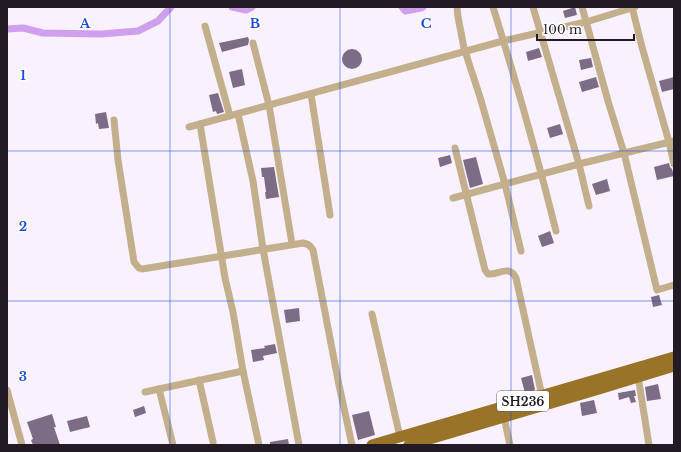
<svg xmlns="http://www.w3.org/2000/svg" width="681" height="452" font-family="'Libre Baskerville',serif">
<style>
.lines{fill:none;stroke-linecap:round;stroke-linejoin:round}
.canal{stroke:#d09fed;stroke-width:7}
.building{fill:#7c6c85}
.street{stroke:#c3af8b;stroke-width:7}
.primary{stroke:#987328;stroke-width:11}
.grid{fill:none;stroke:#1d4ed8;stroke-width:1;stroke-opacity:0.55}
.labels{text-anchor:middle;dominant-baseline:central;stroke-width:3;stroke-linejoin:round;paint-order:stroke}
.shield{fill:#fff;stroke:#645f67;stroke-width:1}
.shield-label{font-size:12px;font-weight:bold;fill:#221b26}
.grid-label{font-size:13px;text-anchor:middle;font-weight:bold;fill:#1d4ed8;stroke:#fff;stroke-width:3;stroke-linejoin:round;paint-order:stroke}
</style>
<rect width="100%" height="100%" fill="#f9f2fe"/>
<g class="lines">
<g class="canal">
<polyline points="232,7 246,10 252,7"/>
<polyline points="402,7 405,11 421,8 423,7"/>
<polyline points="7,29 23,28 43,33 101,34 138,31 158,21 171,7"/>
</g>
</g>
<g class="building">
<polygon points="575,7 577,15 565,18 563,11"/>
<polygon points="248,37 249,40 248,45 222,52 219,43"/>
<polygon points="539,48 542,57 528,61 526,52"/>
<circle cx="352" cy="59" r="10"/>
<polygon points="591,58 593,67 581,70 579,60"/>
<polygon points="242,69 245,85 233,88 229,72"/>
<polygon points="596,77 599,87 582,92 579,82"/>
<polygon points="674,77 674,89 662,92 659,81"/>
<polygon points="218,93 224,112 217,114 216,111 213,112 209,95"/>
<polygon points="106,112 109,128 99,129 98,123 96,124 95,114"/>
<polygon points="560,124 563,134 550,138 547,128"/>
<polygon points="450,155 452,163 440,167 438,158"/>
<polygon points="476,157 483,184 470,188 463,160"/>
<polygon points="669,163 670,167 672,169 674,176 657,180 654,167"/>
<polygon points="274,167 279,197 266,199 265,192 266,192 264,177 262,177 261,168"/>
<polygon points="607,179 610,191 596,195 592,184"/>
<polygon points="550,231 554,243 542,247 538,236"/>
<polygon points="659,295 662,305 653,307 651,297"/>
<polygon points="299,308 300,321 286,323 284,310"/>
<polygon points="275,344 277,353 263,356 264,360 253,362 251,350 265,348 264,346"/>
<polygon points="532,375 535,390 525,393 521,378"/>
<polygon points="658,384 661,399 647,401 645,387"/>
<polygon points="635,390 636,396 634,396 636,402 631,403 629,397 619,400 618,393"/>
<polygon points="594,400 597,413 582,416 580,403"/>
<polygon points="144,406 146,413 135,417 133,410"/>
<polygon points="369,411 375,435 358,440 352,415"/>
<polygon points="52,414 56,427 54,427 60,445 33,445 31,440 33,439 27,422"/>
<polygon points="87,416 90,427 70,432 67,421"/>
<polygon points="288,439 289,445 270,445 270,442"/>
</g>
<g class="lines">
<g class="street">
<polyline points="457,7 458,17 464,48 480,97 505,184 521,251"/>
<path d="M493,7C516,81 537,155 556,231"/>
<polyline points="533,7 579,164 589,206"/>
<polyline points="582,7 608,101 624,153 657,290 674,285"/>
<polyline points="632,7 642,47 669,142 674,164"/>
<polyline points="205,26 230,116"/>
<polyline points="253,43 269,105 292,244"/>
<polyline points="311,94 330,215"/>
<polyline points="238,114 253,181 263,249 299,445"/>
<path d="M114,120L118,160L134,262L139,268L142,269L303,243C308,244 310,245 313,250L339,385L352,445"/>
<polyline points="200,124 225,278 233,312 243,371 259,445"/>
<polyline points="189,127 503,41 586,22 635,7"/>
<path d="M455,148L485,270L488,274C499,275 509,264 516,278L542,396"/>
<polyline points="453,198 583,163 674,141"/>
<polyline points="372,314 400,437"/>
<polyline points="638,376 649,445"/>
<polyline points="199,380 213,442"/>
<polyline points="159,389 173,445"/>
<polyline points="7,390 22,445"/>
<polyline points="145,392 243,371"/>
<polyline points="504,417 510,445"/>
</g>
<g class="primary">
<polyline points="372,445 674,357"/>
<polyline points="409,445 599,389 674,366"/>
</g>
</g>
<path class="grid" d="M170,7V445M340,7V445M511,7V445M7,151H674M7,301H674"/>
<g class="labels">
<rect class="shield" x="497" y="391" width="52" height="20" rx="3"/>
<g class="shield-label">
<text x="523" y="401">SH236</text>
</g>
</g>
<g class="grid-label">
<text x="85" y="28">A</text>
<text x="255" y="28">B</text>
<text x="426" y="28">C</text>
<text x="23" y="80">1</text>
<text x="23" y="231">2</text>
<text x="23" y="381">3</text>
</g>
<rect width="681" height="452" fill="none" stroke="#221b26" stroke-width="16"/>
<path d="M537 34v6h97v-6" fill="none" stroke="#221b26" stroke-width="2"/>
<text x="543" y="34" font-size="12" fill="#221b26" stroke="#ffffff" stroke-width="3" paint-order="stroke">100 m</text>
</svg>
